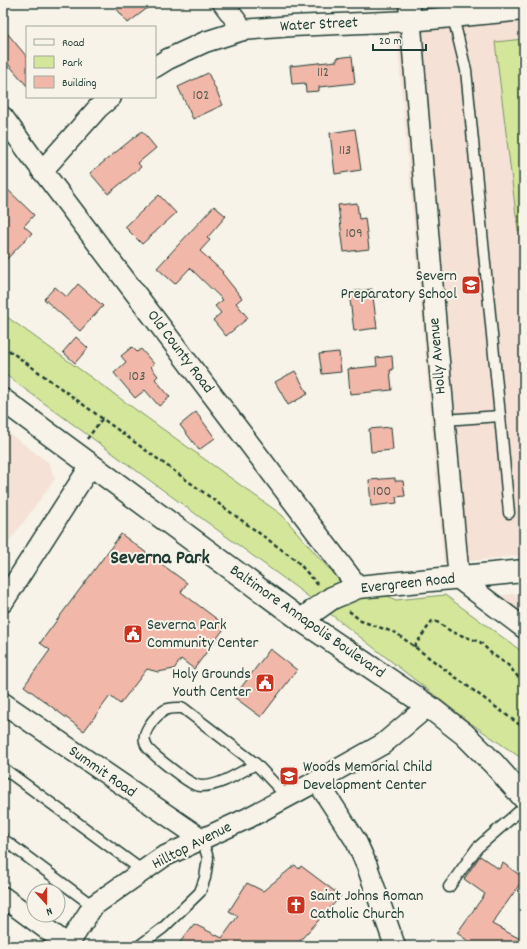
<svg xmlns="http://www.w3.org/2000/svg" width="527" height="949" font-family="Dekko,sans-serif">
<style>
.built{fill:#f5e1d5}
.green{fill:#d4e69a;stroke:#7a9267}
.building{fill:#f1b7a9;stroke:#1f3d34}
.lines{fill:none;stroke-linecap:round;stroke-linejoin:round}
.lane-casing{stroke:#1f3d34;stroke-width:13}
.street-casing{stroke:#1f3d34;stroke-width:23}
.secondary-casing{stroke:#1f3d34;stroke-width:25}
.path{stroke:#1f3d34;stroke-width:2.5;stroke-dasharray:4 3;stroke-linecap:butt}
.lane{stroke:#f7f3e8;stroke-width:10}
.street{stroke:#f7f3e8;stroke-width:20}
.secondary{stroke:#f7f3e8;stroke-width:22}
.labels{text-anchor:middle;dominant-baseline:central;stroke-width:4;stroke-linejoin:round;paint-order:stroke}
.number-label{font-size:14px;fill:#545c51}
.street-label{font-size:16px;fill:#1f3d34;stroke:#f7f3e8}
.poi-label{font-size:16px;fill:#1f3d34;stroke:#f7f3e8;text-anchor:start}
.district-label{font-size:20px;font-weight:bold;fill:#1f3d34;stroke:#f7f3e8}
</style>
<rect width="100%" height="100%" fill="#f7f3e8"/>
<filter id="ink" filterUnits="userSpaceOnUse"><feTurbulence type="fractalNoise" baseFrequency=".025" numOctaves="2"/><feDisplacementMap in="SourceGraphic" scale="8" xChannelSelector="R" yChannelSelector="G"/><feConvolveMatrix kernelMatrix="1 2 1 2 8 2 1 2 1" color-interpolation-filters="sRGB"/></filter>
<g filter="url(#ink)">
<g class="built">
<polygon points="394,3 524,3 524,555 444,564"/>
<polygon points="3,429 49,463 55,479 3,550"/>
<polygon points="524,593 524,619 494,596"/>
</g>
<g class="green">
<polygon points="524,39 524,230 518,231 495,42"/>
<polygon points="3,314 282,515 328,568 396,600 445,595 524,653 524,760 469,722 301,591 3,373"/>
</g>
<g class="building">
<polygon points="112,3 154,3 128,23"/>
<polygon points="3,28 27,57 27,86 3,58"/>
<polygon points="352,56 355,83 319,87 319,91 306,92 305,83 292,84 290,66 337,61 337,58"/>
<polygon points="208,73 223,105 193,119 178,87"/>
<polygon points="355,129 361,170 335,174 330,133"/>
<polygon points="142,131 156,148 138,163 141,167 108,194 90,173"/>
<polygon points="3,185 34,215 24,226 32,233 3,263"/>
<polygon points="159,195 176,213 142,244 125,227"/>
<polygon points="357,203 359,219 365,218 369,249 344,252 338,205"/>
<polygon points="214,206 226,216 207,238 210,240 200,251 223,272 222,273 242,298 236,303 248,318 226,336 213,320 221,313 215,306 223,300 190,268 175,284 157,268"/>
<polygon points="78,284 103,306 80,331 44,299 55,287 67,297"/>
<polygon points="372,289 377,328 354,331 349,292"/>
<polygon points="76,337 88,348 75,363 63,352"/>
<polygon points="132,347 137,352 141,349 154,364 151,367 158,376 155,379 170,397 159,406 145,390 135,398 114,373 126,362 121,356"/>
<polygon points="339,352 341,372 322,374 319,354"/>
<polygon points="392,356 393,370 390,370 392,390 350,394 348,369 377,366 376,358"/>
<polygon points="295,371 308,394 288,405 275,382"/>
<polygon points="196,412 215,438 199,450 180,425"/>
<polygon points="391,427 393,450 371,452 369,429"/>
<polygon points="395,478 395,481 403,481 405,496 396,497 397,503 371,506 369,480"/>
<polygon points="121,534 187,583 181,592 226,626 194,669 181,659 174,669 158,672 147,669 120,704 110,696 84,731 24,686 50,650 40,643"/>
<polygon points="270,649 297,670 261,717 234,697"/>
<polygon points="480,856 499,869 503,863 524,878 492,924 524,941 524,946 475,946 457,933 485,894 464,879"/>
<polygon points="295,865 299,869 301,866 341,896 295,946 177,946 194,924 222,938 238,916 229,911 247,883 263,891"/>
</g>
<g class="lines">
<defs>
<g id="lane">
<polyline points="500,416 509,513"/>
<polyline points="444,420 500,416 466,70 453,17"/>
<path d="M256,764C240,772 221,786 202,786C199,786 193,784 190,782C183,778 148,752 146,745C140,733 155,716 165,710C171,707 177,708 183,708L256,764L287,797"/>
<polyline points="3,768 143,871"/>
<polyline points="3,839 93,906"/>
<polyline points="449,887 477,848 524,807"/>
<polyline points="139,946 163,928 200,892 205,878 208,858 202,839"/>
</g>
<g id="street">
<polyline points="223,3 243,30"/>
<polyline points="409,3 437,339 459,579 524,628"/>
<polyline points="155,67 168,59 205,42 243,30 292,26 410,21 524,10"/>
<polyline points="3,117 32,157 358,587"/>
<polyline points="42,171 98,108 111,97"/>
<polyline points="3,602 91,465"/>
<polyline points="3,703 202,839"/>
<polyline points="3,897 68,945"/>
<polyline points="69,946 68,945 93,906 163,857 248,818 317,781"/>
<polyline points="395,946 367,866 356,841 317,781 383,744 428,706"/>
</g>
<g id="secondary">
<polyline points="3,400 301,620 428,706 464,734 494,764 524,798"/>
<polyline points="301,620 332,598 358,587 524,571"/>
</g>
</defs>
<use href="#lane" class="lane-casing"/>
<use href="#street" class="street-casing"/>
<use href="#secondary" class="secondary-casing"/>
<g class="path">
<polyline points="3,346 296,560 318,585"/>
<polyline points="87,439 102,419"/>
<polyline points="349,611 361,621 396,633 524,728"/>
<polyline points="414,647 432,621 437,622 452,632 480,642 492,654 508,665 524,684"/>
</g>
<use href="#lane" class="lane"/>
<use href="#street" class="street"/>
<use href="#secondary" class="secondary"/>
</g>
</g>
<defs>
<symbol id="school-square" viewBox="-11 -11 22 22"><rect x="-9" y="-9" width="18" height="18" rx="4" fill="#c8321e" stroke="#f7f3e8"/><path d="M0-5L7-2L0 1L-7-2ZM-4 1L0 2.5L4 1V4Q0 6-4 4Z" fill="#fff"/></symbol>
<symbol id="civic-square" viewBox="-11 -11 22 22"><rect x="-9" y="-9" width="18" height="18" rx="4" fill="#c8321e" stroke="#f7f3e8"/><path d="M-.6-6.5H3V-4.5H.6V-3L4-1V1h2V6H-6V1h2V-1L-.6-3ZM-1.2 2.5V6h2.4V2.5Z" fill="#fff"/></symbol>
<symbol id="church-square" viewBox="-11 -11 22 22"><rect x="-9" y="-9" width="18" height="18" rx="4" fill="#c8321e" stroke="#f7f3e8"/><path d="M-1.2-6h2.4v3.5h3.3v2.4h-3.3V6h-2.4V-.1h-3.3v-2.4h3.3Z" fill="#fff"/></symbol>
</defs>
<g fill-rule="evenodd">
<use href="#school-square" x="460" y="274" width="22" height="22"/>
<use href="#civic-square" x="122" y="623" width="22" height="22"/>
<use href="#civic-square" x="254" y="672" width="22" height="22"/>
<use href="#school-square" x="278" y="765" width="22" height="22"/>
<use href="#church-square" x="285" y="894" width="22" height="22"/>
</g>
<g class="labels">
<g class="number-label">
<text x="323" y="73">112</text>
<text x="201" y="96">102</text>
<text x="345" y="151">113</text>
<text x="354" y="234">109</text>
<text x="137" y="377">103</text>
<text x="382" y="492">100</text>
</g>
<g class="street-label">
<text transform="translate(319 25) rotate(-3)">Water Street</text>
<text transform="translate(180 352) rotate(53)">Old County Road</text>
<text transform="translate(438 356) rotate(-95)">Holly Avenue</text>
<text transform="translate(408 584) rotate(-6)">Evergreen Road</text>
<text transform="translate(307 622) rotate(35)">Baltimore Annapolis Boulevard</text>
<text transform="translate(102 772) rotate(35)">Summit Road</text>
<text transform="translate(192 846) rotate(-27)">Hilltop Avenue</text>
</g>
<g class="poi-label">
<text x="457" y="276" text-anchor="end">Severn<tspan x="457" dy="18">Preparatory School</tspan></text>
<text x="147" y="625">Severna Park<tspan x="147" dy="18">Community Center</tspan></text>
<text x="251" y="674" text-anchor="end">Holy Grounds<tspan x="251" dy="18">Youth Center</tspan></text>
<text x="303" y="767">Woods Memorial Child<tspan x="303" dy="18">Development Center</tspan></text>
<text x="310" y="896">Saint Johns Roman<tspan x="310" dy="18">Catholic Church</tspan></text>
</g>
<g class="district-label">
<text x="160" y="559">Severna Park</text>
</g>
</g>
<rect width="527" height="949" fill="none" stroke="#f7f3e8" stroke-width="16"/>
<rect x="8" y="8" width="511" height="933" fill="none" stroke="#1f3d34" stroke-width="1.5" filter="url(#ink)"/>
<rect x="26" y="26" width="130" height="72" fill="#f7f3e8" stroke="#a1aaa0"/>
<rect x="34" y="39" width="20" height="6" fill="#f7f3e8" stroke="#a1aaa0"/>
<text x="62" y="46" font-size="12" fill="#1f3d34">Road</text>
<rect x="34" y="56" width="20" height="12" fill="#d4e69a" stroke="#a1aaa0"/>
<text x="62" y="66" font-size="12" fill="#1f3d34">Park</text>
<rect x="34" y="76" width="20" height="12" fill="#f1b7a9" stroke="#a1aaa0"/>
<text x="62" y="86" font-size="12" fill="#1f3d34">Building</text>
<g transform="translate(46 903) rotate(159)"><circle r="19" fill="#f7f3e8" stroke="#a1aaa0"/>
<path d="M0-3L7 15L0 10L-7 15Z" fill="#c8321e"/>
<text y="-6" font-size="11" font-weight="bold" text-anchor="middle" fill="#1f3d34">N</text>
</g>
<path d="M373 44v6h53v-6" fill="none" stroke="#1f3d34" stroke-width="2"/>
<text x="379" y="44" font-size="12" fill="#1f3d34" stroke="#f7f3e8" stroke-width="3" paint-order="stroke">20 m</text>
</svg>
